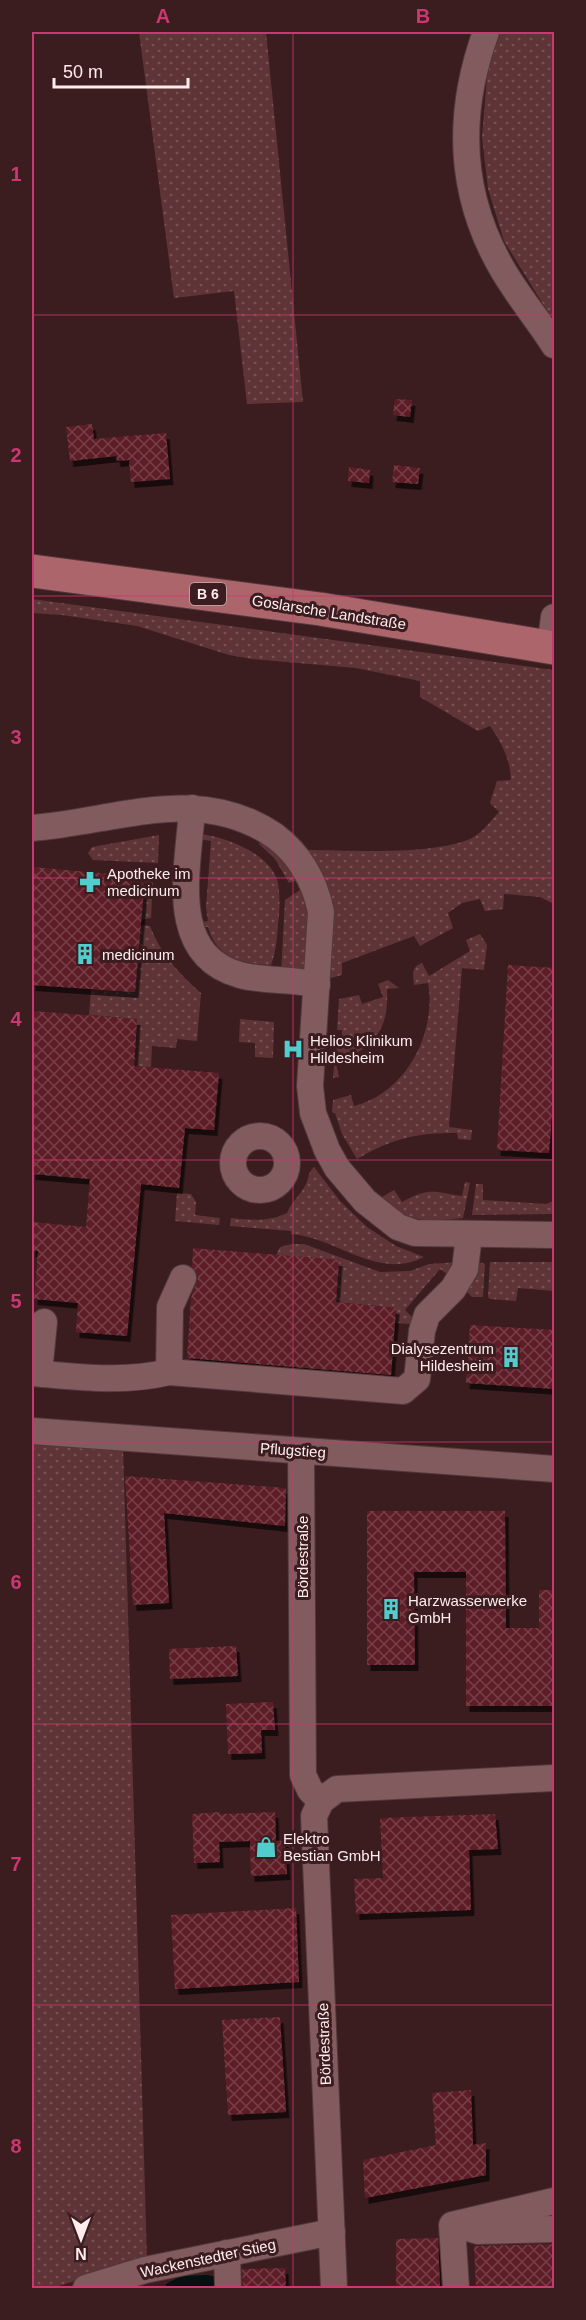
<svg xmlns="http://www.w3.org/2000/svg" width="586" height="2320" font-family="Helvetica,sans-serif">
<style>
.green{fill:url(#green-dots)}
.water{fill:#051111}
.building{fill:url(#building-cross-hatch);filter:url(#shadow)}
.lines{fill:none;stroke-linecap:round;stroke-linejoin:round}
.minor-casing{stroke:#52383a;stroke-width:28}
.major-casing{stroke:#52383a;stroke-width:35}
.minor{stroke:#815b5e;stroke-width:26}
.major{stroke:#ac656b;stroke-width:33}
.grid{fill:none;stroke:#cb3871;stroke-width:1.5;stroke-opacity:0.55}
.labels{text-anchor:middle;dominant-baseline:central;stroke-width:6;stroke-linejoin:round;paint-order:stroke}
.shield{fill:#3b1c1f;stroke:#c4aeaf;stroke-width:1.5}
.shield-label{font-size:14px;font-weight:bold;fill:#ffeded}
.street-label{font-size:15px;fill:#ffeded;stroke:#3b1c1f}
.poi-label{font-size:15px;fill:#ffeded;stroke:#3b1c1f;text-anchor:start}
.neatline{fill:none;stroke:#cb3871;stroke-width:2}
.grid-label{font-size:20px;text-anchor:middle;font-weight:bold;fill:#cb3871}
</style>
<defs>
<pattern id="green-dots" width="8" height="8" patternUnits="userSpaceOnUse" patternTransform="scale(1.5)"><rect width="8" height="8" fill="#5e3437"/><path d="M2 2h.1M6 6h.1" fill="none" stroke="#765254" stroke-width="1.8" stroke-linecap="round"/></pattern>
<pattern id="building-cross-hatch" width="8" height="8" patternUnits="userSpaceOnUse" patternTransform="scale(1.5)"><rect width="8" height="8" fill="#5d1e27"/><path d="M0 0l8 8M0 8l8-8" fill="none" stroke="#753f47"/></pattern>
<filter id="shadow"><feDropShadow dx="3.5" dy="6" stdDeviation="0" flood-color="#0009"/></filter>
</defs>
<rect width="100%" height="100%" fill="#3b1c1f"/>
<g class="green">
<polygon points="139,32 266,32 303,402 247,404 234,291 174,298"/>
<polygon points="501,32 554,32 554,322 504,241 488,189 482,137 488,64"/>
<path d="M32,599L554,670V904L540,897L504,894L503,909L485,911L480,899L462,903L448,913L453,928L420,946L414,936L342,963V975L327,979L333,926L331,898L305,850C350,850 433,856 472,838C482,833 491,820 499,812L490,803L497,781L511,780C510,758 502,744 490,726L478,731L420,697V681L356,668L252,659L229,655L137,626L62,615L32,613Z"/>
<path d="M199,834C224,836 272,854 278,883C280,895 280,911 278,924C277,939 276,952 271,965C243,964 216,958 208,927H197L194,924L208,921L206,907L211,841L198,839Z"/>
<polygon points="159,835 158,863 93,860 88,853 92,847"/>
<polygon points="261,839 275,849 298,880 289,883 275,859 259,844"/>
<polygon points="145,877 153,880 151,918 141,920"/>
<polygon points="303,888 309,907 307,969 303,974 281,974 285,900"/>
<path d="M141,925L150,926C160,953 179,974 201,993L197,1041L177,1039L176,1048L152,1046L151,1067L134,1066L137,1019L89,1015L91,989L135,991Z"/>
<path d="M480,934L487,945L484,970L462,968L449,1127L472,1130L471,1140L458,1139L457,1133C415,1133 394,1138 357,1159L342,1134L335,1113L332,1112L333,1100L351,1095L354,1106C406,1093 437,1033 428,983L414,985C413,974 411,967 422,963L429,976L470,951L466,940Z"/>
<path d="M388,980L399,988L387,989C389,1031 374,1047 336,1063L339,1077L333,1078L336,1043L342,1041V1030H337L339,999L359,995L362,1004L383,997L378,984Z"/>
<polygon points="240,1019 274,1022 273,1058 255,1057 255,1043 239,1042"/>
<path d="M314,1167L340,1201L367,1227L396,1246L424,1257C377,1281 336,1237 291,1234V1231L230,1226L231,1218C251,1220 268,1222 287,1213C292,1201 300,1196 306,1184C309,1178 308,1172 314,1167Z"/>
<path d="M465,1182L470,1183L463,1218C432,1221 402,1225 382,1197L394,1190L402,1202C430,1187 432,1192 462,1196Z"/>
<polygon points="476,1184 483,1184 483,1200 546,1204 554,1201 554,1214 472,1215"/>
<polygon points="177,1193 191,1194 196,1202 195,1215 220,1218 219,1225 175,1221"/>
<polygon points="292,1244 304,1244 380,1272 410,1271 429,1264 460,1262 451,1277 440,1269 405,1310 414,1319 411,1324 395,1323 396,1308 336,1302 339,1260 276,1255 280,1247"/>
<polygon points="478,1262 485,1264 483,1297 472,1297 466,1291"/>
<polygon points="490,1262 554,1262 554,1291 518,1288 516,1301 490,1299 488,1297"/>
<polygon points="32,1438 123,1445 147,2259 52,2288 32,2288"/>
</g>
<polygon class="water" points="208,2275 222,2279 222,2288 166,2288 166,2284 181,2276"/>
<g class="building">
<polygon points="395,399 412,400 410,417 393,415"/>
<polygon points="92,424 94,439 166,433 170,479 131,482 129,460 117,461 116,456 70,461 66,427"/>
<polygon points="394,465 420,468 418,484 392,482"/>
<polygon points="349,467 370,470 369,483 348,481"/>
<polygon points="32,867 145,877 135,992 32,985"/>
<polygon points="508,965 555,968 555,1073 549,1153 497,1150"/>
<polygon points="32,1011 137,1019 134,1066 219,1073 214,1130 185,1128 179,1188 141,1184 127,1336 76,1332 78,1303 34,1299 38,1251 32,1251 32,1222 86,1227 90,1179 32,1174"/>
<polygon points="193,1248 339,1260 336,1302 396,1308 391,1375 187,1358 191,1298 198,1277 192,1267"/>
<polygon points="470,1325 555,1330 555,1389 466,1383"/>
<polygon points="125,1476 286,1488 285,1526 164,1513 169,1603 133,1605"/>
<polygon points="367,1511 505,1511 506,1628 539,1628 539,1590 555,1590 555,1706 466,1706 466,1572 414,1572 415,1665 367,1665"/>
<polygon points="236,1646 238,1676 170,1679 169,1649"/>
<polygon points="273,1702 275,1730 261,1730 262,1753 228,1754 226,1704"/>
<polygon points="220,1812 220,1814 275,1812 276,1841 285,1840 287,1874 251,1876 250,1841 219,1842 220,1862 194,1863 192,1814"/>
<polygon points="495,1814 498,1849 469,1850 471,1910 356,1914 354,1879 383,1878 380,1818"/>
<polygon points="296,1908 299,1982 175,1989 171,1915"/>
<polygon points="280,2017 286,2112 228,2115 222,2020"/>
<polygon points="471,2090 473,2145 486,2143 486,2175 365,2198 363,2160 436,2145 432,2093"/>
<polygon points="438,2238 440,2289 396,2289 396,2239"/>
<polygon points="555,2244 555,2289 476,2289 474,2246"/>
<polygon points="285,2268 286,2289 243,2289 242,2269"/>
</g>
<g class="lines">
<defs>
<g id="minor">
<path d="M486,32C457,112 458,190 500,265C516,294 537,318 554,345"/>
<polyline points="550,647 554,617"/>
<path d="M192,808C189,866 165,954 240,975C265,982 292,978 317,985"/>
<path d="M32,828C115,822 199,783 275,836C300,855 315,882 321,912L310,1086L313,1113L327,1150L337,1168L365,1201L398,1227L415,1233L554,1235"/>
<circle cx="260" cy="1163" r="27"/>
<polyline points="169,1372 170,1307 183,1278"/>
<path d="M32,1373C78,1377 123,1383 169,1372L403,1391L417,1379L422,1331L427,1315L453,1289L465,1269L469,1235"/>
<polyline points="39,1373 44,1322"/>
<polyline points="32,1431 554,1469"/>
<polyline points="301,1451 303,1775 310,1790 321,1801"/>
<polyline points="471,2229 478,2231 554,2229"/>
<polyline points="227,2253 228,2288"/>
<polyline points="86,2288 145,2270 332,2232"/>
<polyline points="334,2288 314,1816 321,1801 337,1789 554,1778"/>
<polyline points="456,2288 452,2225 554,2201"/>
</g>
<polyline id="major" points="32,571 320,609 554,648"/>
</defs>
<use href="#minor" class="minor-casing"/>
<use href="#major" class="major-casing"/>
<use href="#minor" class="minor"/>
<use href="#major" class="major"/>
</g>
<path class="grid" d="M293,32V2288M32,315H554M32,596H554M32,878H554M32,1160H554M32,1442H554M32,1724H554M32,2005H554"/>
<defs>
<symbol id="pharmacy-bare" viewBox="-9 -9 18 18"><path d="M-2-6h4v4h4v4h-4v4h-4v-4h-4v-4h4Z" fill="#52cdce" stroke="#3b1c1f" stroke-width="2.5" paint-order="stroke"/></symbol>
<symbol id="building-bare" viewBox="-9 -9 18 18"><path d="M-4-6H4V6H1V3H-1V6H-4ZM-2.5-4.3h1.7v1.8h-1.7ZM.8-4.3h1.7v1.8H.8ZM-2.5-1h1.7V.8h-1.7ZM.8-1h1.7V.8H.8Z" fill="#52cdce" stroke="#3b1c1f" stroke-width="2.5" paint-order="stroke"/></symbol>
<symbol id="hospital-bare" viewBox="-9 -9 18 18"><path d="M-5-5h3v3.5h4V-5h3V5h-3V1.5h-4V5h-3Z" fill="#52cdce" stroke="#3b1c1f" stroke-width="2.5" paint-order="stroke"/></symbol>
<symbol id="shop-bare" viewBox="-9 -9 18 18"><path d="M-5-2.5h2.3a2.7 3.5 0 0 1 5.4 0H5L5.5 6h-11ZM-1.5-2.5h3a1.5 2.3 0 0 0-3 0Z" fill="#52cdce" stroke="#3b1c1f" stroke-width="2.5" paint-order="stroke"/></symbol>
</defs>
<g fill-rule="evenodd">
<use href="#pharmacy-bare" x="75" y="867" width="30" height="30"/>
<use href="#building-bare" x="70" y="939" width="30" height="30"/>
<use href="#hospital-bare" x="278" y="1034" width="30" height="30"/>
<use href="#building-bare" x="496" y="1342" width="30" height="30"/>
<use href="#building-bare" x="376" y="1594" width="30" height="30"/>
<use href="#shop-bare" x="251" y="1832" width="30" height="30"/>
</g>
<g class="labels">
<rect class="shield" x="190" y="583" width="36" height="22" rx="4.5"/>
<g class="shield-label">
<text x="208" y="594">B 6</text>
</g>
<g class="street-label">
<text transform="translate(329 612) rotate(9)">Goslarsche Landstraße</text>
<text transform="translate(293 1450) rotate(4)">Pflugstieg</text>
<text transform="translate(302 1557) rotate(-90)">Bördestraße</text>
<text transform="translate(324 2044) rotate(-92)">Bördestraße</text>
<text transform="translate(208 2258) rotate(-12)">Wackenstedter Stieg</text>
</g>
<g class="poi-label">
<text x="107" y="873">Apotheke im<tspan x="107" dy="17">medicinum</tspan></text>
<text x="102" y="954">medicinum</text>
<text x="310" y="1040">Helios Klinikum<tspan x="310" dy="17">Hildesheim</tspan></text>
<text x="494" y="1348" text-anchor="end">Dialysezentrum<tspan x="494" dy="17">Hildesheim</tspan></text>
<text x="408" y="1600">Harzwasserwerke<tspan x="408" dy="17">GmbH</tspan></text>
<text x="283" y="1838">Elektro<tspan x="283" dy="17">Bestian GmbH</tspan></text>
</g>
</g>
<rect width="586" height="2320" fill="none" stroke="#3b1c1f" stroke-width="66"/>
<g transform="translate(81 2239) rotate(180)" stroke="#3b1c1f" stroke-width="4.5" paint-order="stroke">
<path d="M0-4.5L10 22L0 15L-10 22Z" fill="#ffeded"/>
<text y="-9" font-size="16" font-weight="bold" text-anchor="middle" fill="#ffeded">N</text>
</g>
<path d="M54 78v9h134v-9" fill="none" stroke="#ffeded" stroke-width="3"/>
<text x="63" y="78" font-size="18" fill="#ffeded" stroke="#3b1c1f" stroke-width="4.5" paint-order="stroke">50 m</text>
<rect x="33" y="33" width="520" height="2254" class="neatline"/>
<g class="grid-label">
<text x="163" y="23">A</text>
<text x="423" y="23">B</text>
<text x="16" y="181">1</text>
<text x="16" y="462">2</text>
<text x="16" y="744">3</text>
<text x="16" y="1026">4</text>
<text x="16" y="1308">5</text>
<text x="16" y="1589">6</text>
<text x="16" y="1871">7</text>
<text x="16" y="2153">8</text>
</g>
</svg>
